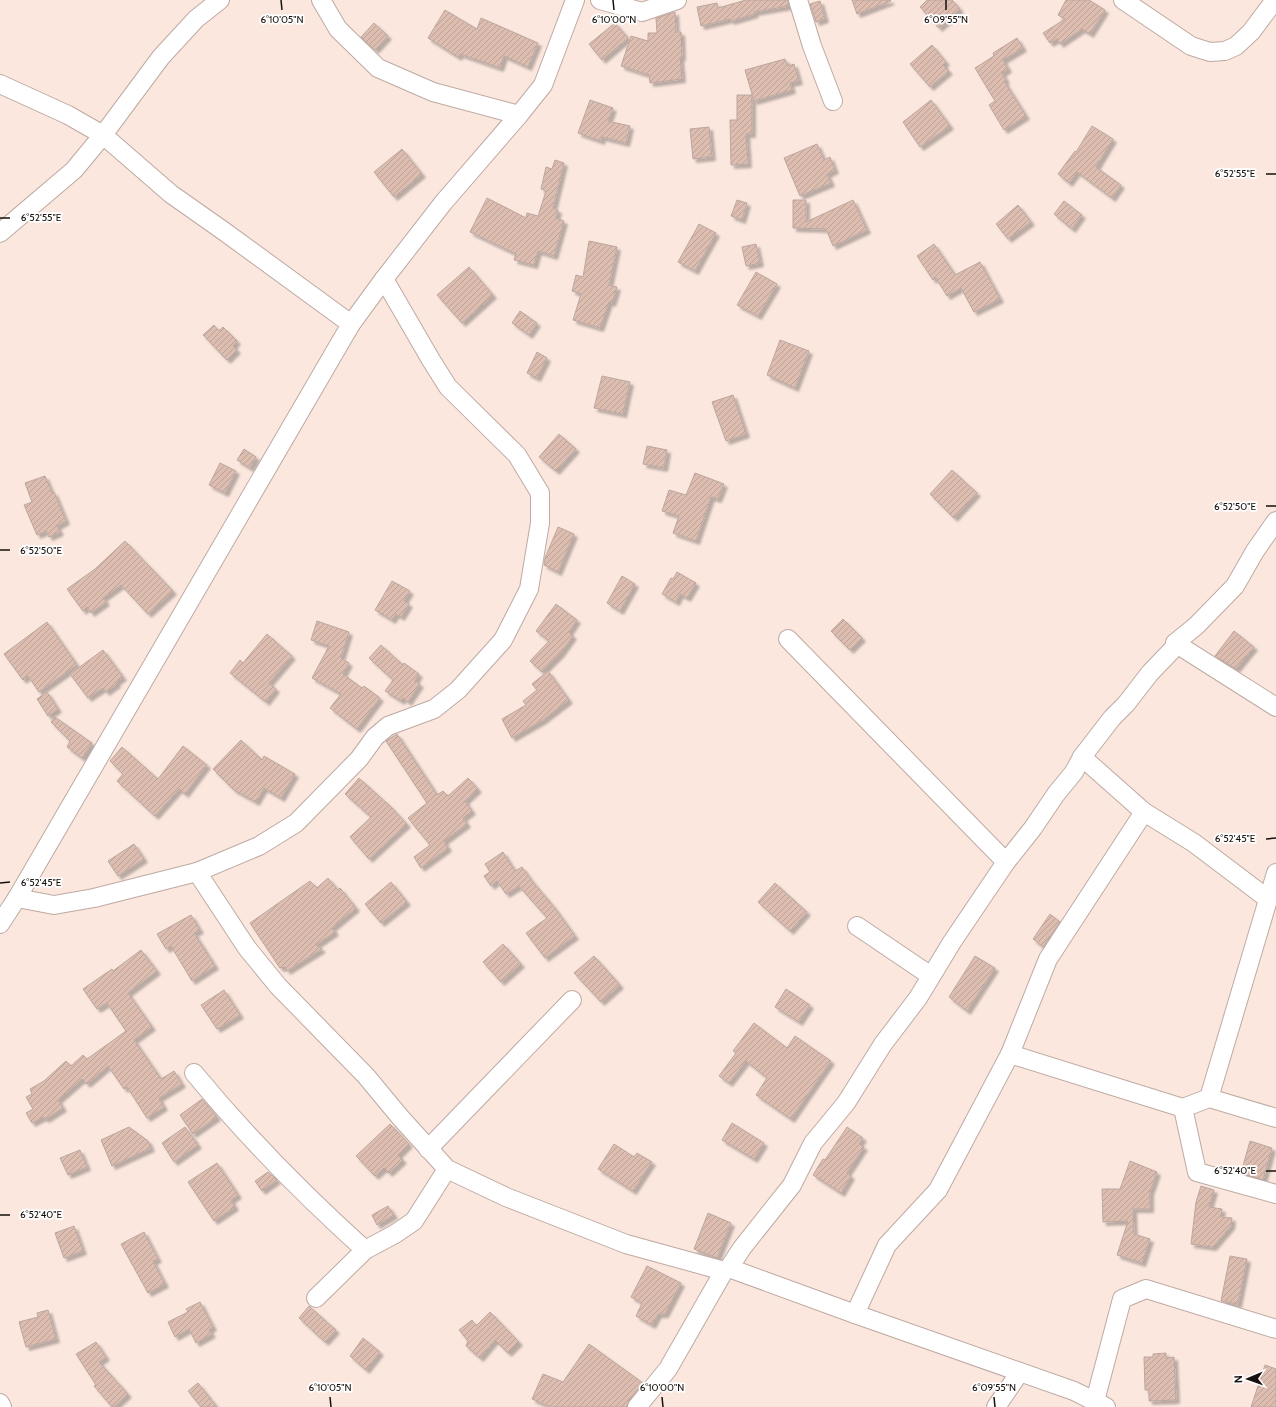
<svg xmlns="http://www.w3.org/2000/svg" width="1276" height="1407" font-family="Cabin,sans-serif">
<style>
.building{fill:url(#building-hatch);stroke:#bba7a0;filter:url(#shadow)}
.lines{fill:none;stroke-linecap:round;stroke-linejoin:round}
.minor-casing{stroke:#beaaa2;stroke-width:20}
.minor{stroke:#fff;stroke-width:18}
.ticks{fill:none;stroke:#17100d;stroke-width:1.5}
.ticks-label{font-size:10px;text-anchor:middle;fill:#17100d;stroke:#fff;stroke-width:3.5;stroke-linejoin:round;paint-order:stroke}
</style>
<defs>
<pattern id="building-hatch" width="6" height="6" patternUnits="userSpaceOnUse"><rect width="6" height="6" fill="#dcbdb0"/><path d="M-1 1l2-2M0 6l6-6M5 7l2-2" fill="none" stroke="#bca196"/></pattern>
<filter id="shadow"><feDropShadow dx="3.5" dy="3.5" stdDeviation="1" flood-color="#0004"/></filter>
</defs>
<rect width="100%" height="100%" fill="#fbe7de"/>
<g class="building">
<polygon points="746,0 788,0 789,6 754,12 755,14 731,21 730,19 701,26 697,7 717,3 718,8"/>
<polygon points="852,0 890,0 891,1 857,14"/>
<polygon points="927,0 952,0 960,9 939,28 920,7"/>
<polygon points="1066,0 1089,0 1105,10 1090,34 1082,29 1060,44 1057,39 1050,43 1043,33 1065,19 1058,15"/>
<polygon points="820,1 825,19 816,22 810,4"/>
<polygon points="445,10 477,29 481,18 538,43 528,67 504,56 500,68 460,54 458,57 428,38"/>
<polygon points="675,12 676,32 681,32 682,57 680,57 682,79 650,83 649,75 621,66 631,36 648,41 648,33 657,33 656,18"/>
<polygon points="374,23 388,36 375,50 361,37"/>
<polygon points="615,23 628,38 602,60 589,44"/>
<polygon points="1017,38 1023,48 1003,60 1008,69 1002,73 1006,80 1004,81 1026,116 1004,130 989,105 995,101 975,68 994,56 993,53"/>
<polygon points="932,45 946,62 943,65 949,71 930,87 910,64"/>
<polygon points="785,59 788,66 794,64 799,81 790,83 792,90 754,101 745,70"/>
<polygon points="737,95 752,95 752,134 746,134 748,164 731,165 730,120 737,120"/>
<polygon points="590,100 613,108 608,121 630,126 626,143 602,137 601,141 578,133"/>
<polygon points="931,100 950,126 920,147 903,122"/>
<polygon points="1092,126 1113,139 1096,167 1121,185 1112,198 1077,172 1069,183 1058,174 1075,151 1076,152"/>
<polygon points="709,127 712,157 693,159 690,129"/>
<polygon points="817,144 824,160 830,157 835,170 827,174 831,183 800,196 784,158"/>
<polygon points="402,149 422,174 394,197 374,172"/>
<polygon points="555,160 564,163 553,208 558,210 556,218 564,221 554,256 538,251 534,265 514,260 516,254 470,232 487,198 526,218 527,213 538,216 546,191 541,189 546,167 552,169"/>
<polygon points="737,200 747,203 742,220 731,216"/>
<polygon points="793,200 806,200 806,222 853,200 867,230 833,246 826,229 793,228"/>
<polygon points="1064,201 1082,215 1072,229 1054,214"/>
<polygon points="1018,205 1031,222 1008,239 996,224"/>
<polygon points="699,224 716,233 695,271 678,262"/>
<polygon points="589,241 617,247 609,285 617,287 612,303 609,302 600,328 573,320 581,294 572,291 576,275 583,277"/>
<polygon points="756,244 760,263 746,266 742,247"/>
<polygon points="934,244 955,275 980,262 1000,299 974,312 961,288 947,296 936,278 933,280 917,256"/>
<polygon points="469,267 493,295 462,323 437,295"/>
<polygon points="756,272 777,284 758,316 737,305"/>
<polygon points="520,311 537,323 529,335 512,323"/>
<polygon points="214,325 219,331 223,327 237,341 233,346 237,350 227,360 203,335"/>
<polygon points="780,340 809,351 795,388 767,375"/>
<polygon points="537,352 547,358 537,378 527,373"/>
<polygon points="602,376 630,382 623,414 594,408"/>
<polygon points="733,395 746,434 726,441 712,402"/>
<polygon points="559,434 576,449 556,471 539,457"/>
<polygon points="647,446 667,450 664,468 643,464"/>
<polygon points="244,449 256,457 250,468 237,460"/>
<polygon points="220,463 236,471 225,493 209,485"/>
<polygon points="952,470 977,493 954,518 930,494"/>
<polygon points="695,473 724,484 718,499 711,497 696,541 673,533 679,516 662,511 669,490 686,495"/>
<polygon points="45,476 52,493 54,492 66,521 57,526 60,532 49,537 46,531 37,535 24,505 32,502 25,483"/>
<polygon points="558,527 574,534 558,572 544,565 545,558"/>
<polygon points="125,541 173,591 148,614 121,585 103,598 106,602 91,613 87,607 83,611 67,589 95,569"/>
<polygon points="677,572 696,583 687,598 680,594 676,602 662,594 671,578 673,579"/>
<polygon points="622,576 635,584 620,611 607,603"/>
<polygon points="392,581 410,591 404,601 409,604 401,617 396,614 392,620 375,610"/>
<polygon points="556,604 577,620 569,632 573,636 560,654 542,672 530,661 549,641 536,631"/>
<polygon points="843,619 862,638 850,650 831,631"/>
<polygon points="317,621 349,632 341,658 349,663 343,674 362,688 364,686 380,698 357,729 330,708 341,694 312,678 329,646 311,640"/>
<polygon points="47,622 77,665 39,692 28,676 23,680 4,654"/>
<polygon points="1234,631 1254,647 1236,669 1215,656"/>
<polygon points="267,634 292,656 269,683 276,689 266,702 230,673 240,660 243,663"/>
<polygon points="381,645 403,665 404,663 419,674 415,681 420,684 408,702 403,698 401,701 385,691 393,680 369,658"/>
<polygon points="103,650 123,677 116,682 117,684 106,692 103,688 88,698 70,674"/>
<polygon points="548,671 569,700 543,720 512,738 502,719 526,705 523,701 537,690 532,684"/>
<polygon points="47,692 58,709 48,716 37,699"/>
<polygon points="55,717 92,743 82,758 67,747 70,741 51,722"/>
<polygon points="397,734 437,795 443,791 448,796 468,778 478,789 465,801 472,811 463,818 467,824 444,841 448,848 421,868 414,857 430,845 408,818 427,803 386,741"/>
<polygon points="241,740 262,760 264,756 295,774 281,798 264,788 256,802 234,790 213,769"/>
<polygon points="183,746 207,765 185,794 179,789 155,816 117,781 123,774 110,761 122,747 158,779"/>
<polygon points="359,778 390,806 407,824 369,859 350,837 371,817 345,794"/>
<polygon points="134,844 144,859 118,876 108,861"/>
<polygon points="503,852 515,871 522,867 532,881 554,907 575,936 545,958 526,933 547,918 519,886 506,894 497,881 491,886 484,876 490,872 485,864"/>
<polygon points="328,878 338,890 340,888 356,908 332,928 335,932 316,945 322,949 287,971 285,967 280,968 250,923 310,881 317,888"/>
<polygon points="391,882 407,902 381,923 365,904"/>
<polygon points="775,883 807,912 790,931 758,902"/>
<polygon points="1050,914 1060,922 1043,947 1033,939"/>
<polygon points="191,915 200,930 194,933 215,966 192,981 171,946 166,949 157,934"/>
<polygon points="503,944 521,964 501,982 483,962"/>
<polygon points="141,950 157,971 128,993 152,1027 134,1040 161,1079 174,1071 182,1084 159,1098 164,1107 147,1118 127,1087 124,1089 108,1066 87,1084 82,1079 58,1100 63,1108 46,1119 43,1117 32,1123 26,1113 33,1109 26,1097 32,1094 30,1089 44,1081 66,1061 71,1066 83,1055 87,1059 126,1031 107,1003 97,1009 83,989 112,969 113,971"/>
<polygon points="594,956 620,985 601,1002 574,973"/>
<polygon points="975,956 995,968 967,1011 949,997"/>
<polygon points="786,989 810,1005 799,1022 775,1007"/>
<polygon points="224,990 240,1015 217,1029 201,1005"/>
<polygon points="754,1023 787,1048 795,1036 831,1061 791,1119 756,1095 767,1078 746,1061 729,1083 719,1076 736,1053 733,1051"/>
<polygon points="202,1099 217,1117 193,1134 180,1115"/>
<polygon points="732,1123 764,1143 754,1159 722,1140"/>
<polygon points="390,1124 409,1144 398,1155 403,1160 389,1173 384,1168 375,1176 356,1156"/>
<polygon points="129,1127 148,1141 151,1148 112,1166 101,1140"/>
<polygon points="185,1127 198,1145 174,1162 162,1143"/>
<polygon points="847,1127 863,1138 859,1144 864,1147 847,1173 851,1176 841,1193 813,1175 823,1159 825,1160"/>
<polygon points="1250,1141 1272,1148 1263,1180 1241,1173"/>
<polygon points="614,1144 634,1157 637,1153 652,1162 633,1191 598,1169"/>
<polygon points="80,1150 87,1167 68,1175 60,1158"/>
<polygon points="1130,1161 1157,1172 1150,1192 1150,1209 1133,1209 1134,1234 1150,1239 1142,1263 1117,1255 1128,1221 1103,1222 1102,1189 1120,1189"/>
<polygon points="217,1163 238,1195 231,1200 235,1207 214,1221 188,1182"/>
<polygon points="268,1172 277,1180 262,1191 255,1181"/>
<polygon points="1201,1186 1214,1190 1209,1207 1222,1209 1221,1217 1232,1218 1231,1226 1213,1247 1191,1244 1196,1202"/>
<polygon points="388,1206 394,1215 377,1225 372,1215"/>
<polygon points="708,1213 731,1223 717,1258 694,1249"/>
<polygon points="74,1226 83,1251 64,1258 55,1233"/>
<polygon points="144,1232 158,1259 153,1261 165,1284 148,1293 121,1244"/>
<polygon points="1230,1256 1247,1259 1238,1304 1221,1301"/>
<polygon points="647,1266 681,1283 665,1314 658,1314 652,1325 636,1316 642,1303 631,1297"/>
<polygon points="200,1302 213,1327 209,1330 212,1334 196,1343 189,1329 175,1337 168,1322 188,1312 186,1309"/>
<polygon points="309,1306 336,1330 325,1342 299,1318"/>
<polygon points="48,1310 56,1339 26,1347 19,1322 38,1317 37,1313"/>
<polygon points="490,1312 519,1342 508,1353 495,1340 480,1358 466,1346 468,1341 459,1330 472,1320 476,1326"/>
<polygon points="363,1338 380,1352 366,1370 350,1356"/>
<polygon points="96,1342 106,1357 99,1362 128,1394 114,1407 112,1407 94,1386 96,1385 76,1354"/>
<polygon points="589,1344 643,1383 629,1400 627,1407 551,1407 532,1399 543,1374 563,1382"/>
<polygon points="1166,1353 1166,1358 1174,1357 1176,1400 1149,1401 1149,1390 1145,1390 1144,1357 1153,1357 1153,1354"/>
<polygon points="1265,1365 1276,1369 1276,1407 1251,1407"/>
<polygon points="198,1383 217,1407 201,1407 188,1391"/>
</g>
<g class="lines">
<defs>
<g id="minor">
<polyline points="321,0 338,29 378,68 433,92 519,115"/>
<polyline points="600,0 642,12 677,0"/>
<polyline points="798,0 812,46 833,101"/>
<polyline points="1123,0 1191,46 1210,52 1225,51 1236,46 1251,32 1275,0"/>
<polyline points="0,84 68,115 103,135 171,194 225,232 351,324"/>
<polyline points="0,233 74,170 103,135 161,57 196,19 220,0"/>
<polyline points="788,639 1006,862"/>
<polyline points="1175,643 1276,707"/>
<polyline points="1082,757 1144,812 1194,843 1268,899"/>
<polyline points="197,872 247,948 278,986 366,1076 400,1117 447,1169 506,1197 626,1244 724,1271"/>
<polyline points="17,898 54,905 94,898 197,872 259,846 296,823 359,759 375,737 388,726 434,709 458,690 503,640 529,589 540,523 540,493 517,455 448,387 431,360 384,279"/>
<polyline points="0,924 17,898 351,324 384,279 443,203 519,115 543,85 575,0"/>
<polyline points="857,926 931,976"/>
<polyline points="1010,1054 1183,1108"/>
<path d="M194,1073C246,1136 304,1195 365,1250"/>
<polyline points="1209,1098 1276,873"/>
<polyline points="1276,1118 1209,1098 1183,1108 1197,1172 1276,1194"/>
<polyline points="428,1149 572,1000"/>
<polyline points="729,1268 855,1314 1074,1391 1106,1407"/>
<polyline points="316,1298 365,1250 395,1234 414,1221 447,1169"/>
<polyline points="855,1314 887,1245 938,1190 1010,1054 1048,959 1144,812"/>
<polyline points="1095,1401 1122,1299 1146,1289 1276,1329"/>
<polyline points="0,1403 2,1407"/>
<polyline points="637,1407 668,1369 724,1271 729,1268 742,1248 792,1185 813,1143 846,1103 883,1044 918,998 952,942 1006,862 1033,828 1056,794 1074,772 1082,757 1112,718 1126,704 1150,673 1174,648 1175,643 1196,626 1235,586 1255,551 1276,521"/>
<polyline points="996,1407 1020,1372"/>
</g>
</defs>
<use href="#minor" class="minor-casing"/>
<use href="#minor" class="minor"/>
</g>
<path class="ticks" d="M281,0L282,10M613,0L614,10M946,0V10M1266,174H1276M0,218H10M1266,506H1276M0,550H10M1266,839L1276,838M0,883L10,882M1266,1171H1276M0,1215H10M330,1397L331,1407M662,1397L663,1407M994,1397L995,1407"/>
<g class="ticks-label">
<text x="282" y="23">6°10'05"N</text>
<text x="614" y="23">6°10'00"N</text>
<text x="946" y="23">6°09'55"N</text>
<text x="1235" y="177">6°52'55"E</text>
<text x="41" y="221">6°52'55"E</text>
<text x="1235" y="510">6°52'50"E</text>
<text x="41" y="554">6°52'50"E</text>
<text x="1235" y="842">6°52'45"E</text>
<text x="41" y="886">6°52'45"E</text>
<text x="1235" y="1174">6°52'40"E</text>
<text x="41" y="1218">6°52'40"E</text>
<text x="330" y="1391">6°10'05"N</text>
<text x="662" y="1391">6°10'00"N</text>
<text x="994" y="1391">6°09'55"N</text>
</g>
<g transform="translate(1248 1379) rotate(268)" stroke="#ffffff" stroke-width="3" paint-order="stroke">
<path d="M0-3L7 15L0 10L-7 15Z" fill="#17100d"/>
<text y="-6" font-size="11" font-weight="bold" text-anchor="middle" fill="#17100d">N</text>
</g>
</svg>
